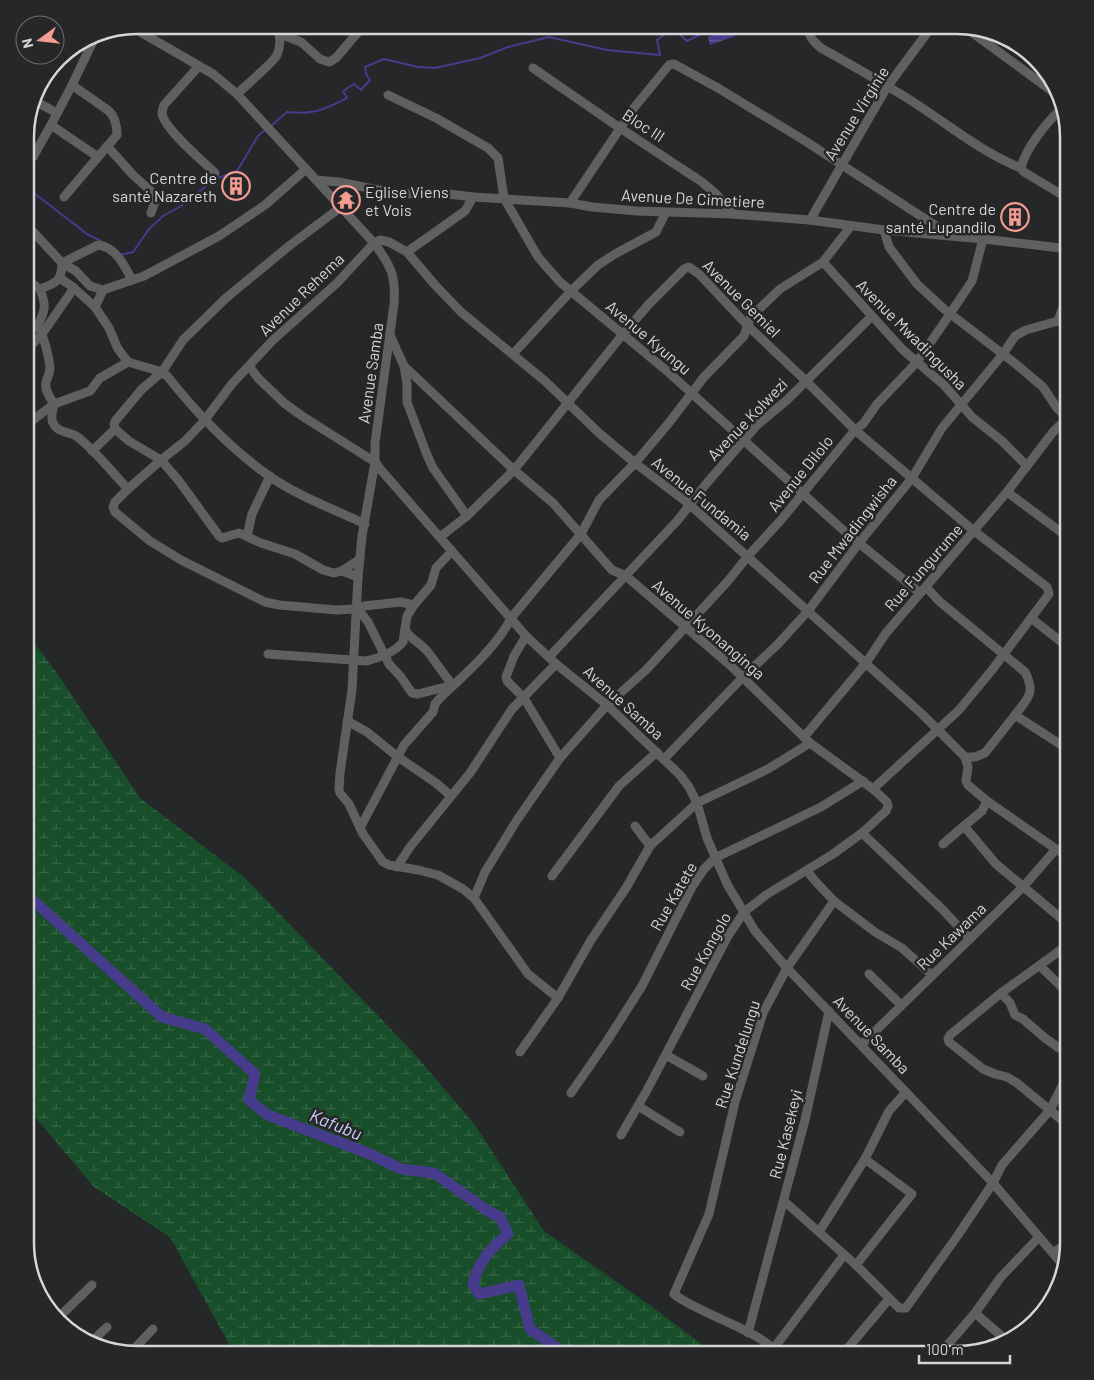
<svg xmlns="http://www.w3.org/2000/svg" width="1094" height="1380" font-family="Barlow,sans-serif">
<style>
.wetland{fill:url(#wetland-marsh)}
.water{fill:url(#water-rules)}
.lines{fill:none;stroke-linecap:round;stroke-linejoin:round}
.stream{stroke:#473b8c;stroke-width:2}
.river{stroke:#473b8c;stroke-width:11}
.minor{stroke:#5f6060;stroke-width:9}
.labels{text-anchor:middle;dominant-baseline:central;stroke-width:5;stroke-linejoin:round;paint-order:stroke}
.street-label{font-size:16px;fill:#d5d7d7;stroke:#252728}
.poi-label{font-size:16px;fill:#d5d7d7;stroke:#252728;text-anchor:end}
.water-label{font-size:18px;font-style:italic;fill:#cccbf9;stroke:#252728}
.rim{fill:none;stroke:#d5d7d7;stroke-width:2.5}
</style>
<defs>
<pattern id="wetland-marsh" width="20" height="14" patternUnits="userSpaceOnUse" patternTransform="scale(1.25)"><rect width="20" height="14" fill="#184e29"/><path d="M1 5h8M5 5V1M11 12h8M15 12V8" fill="none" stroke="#396747"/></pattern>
<pattern id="water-rules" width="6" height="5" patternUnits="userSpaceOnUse" patternTransform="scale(1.25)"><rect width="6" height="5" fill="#473b8c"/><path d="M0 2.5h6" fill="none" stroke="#61579b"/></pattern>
</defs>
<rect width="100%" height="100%" fill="#252728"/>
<polygon class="wetland" points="25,630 59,676 140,798 245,878 412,1051 475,1125 544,1231 651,1306 716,1355 235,1355 170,1237 94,1187 25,1105"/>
<polygon class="water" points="728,25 732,25 735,36 710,45 708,37"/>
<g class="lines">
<g class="stream">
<path d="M271,126L287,112C314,115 323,110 347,98L343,91L354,84L361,90L370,80L366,74L365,67L384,59L418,67L435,68L480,58L508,47L549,37L607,50L660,55L657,40L673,28L687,41L719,25"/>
<polyline points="25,186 87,234 101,241"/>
<polyline points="120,255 133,252 149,229 163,216 181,206 215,179 237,171 258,136 265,130"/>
</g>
<g class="river">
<path d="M25,893L162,1017L205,1029L255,1074L249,1100L268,1115L370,1154L401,1169L434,1173L488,1211L500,1217L508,1234C492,1247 478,1262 473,1284L479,1294L519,1285L530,1329L556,1347L562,1355"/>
<polyline points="670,1355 675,1352 679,1355"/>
</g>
<g class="minor">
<path d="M810,25C806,35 814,42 821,48C850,64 879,81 907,98C944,121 980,152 1021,168"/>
<polyline points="962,25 1056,94"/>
<path d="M130,26L213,74L237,94L374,243C391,266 396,275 394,304L375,443V462L381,470L526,636L556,664L607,705L680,775L689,787L697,803L707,838L727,884L755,931L787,968L993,1183L1063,1265"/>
<polyline points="280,34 301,42 320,59 329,62 336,58 364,25"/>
<path d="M199,66L164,105C163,108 162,111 162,113C163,128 204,162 215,173"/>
<polyline points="533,68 620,128 702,182 717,195 733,214"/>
<path d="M72,85L109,111C115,117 117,126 117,135L98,157"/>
<path d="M237,94C245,86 273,63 277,55C281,46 281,33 275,25"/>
<polyline points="388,95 436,118 488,148 498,158 504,198 538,257 560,282 667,371 843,530 920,593"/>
<polyline points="33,100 57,113"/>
<path d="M1061,109C1047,122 1025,149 1021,168L1024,172L1069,199"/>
<polyline points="107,146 133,175 152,192 155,202 151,213"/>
<polyline points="33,157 51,125"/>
<polyline points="316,180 339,182 398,194 440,193 473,197 570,203 592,207 637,211 733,214 810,220 884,230 983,239 1069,249"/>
<polyline points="64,197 98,157 51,125 72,85 97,33"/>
<polyline points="570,203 633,109 669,65 674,64 718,88 802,139 950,235"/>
<polyline points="810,220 887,87 933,25"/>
<polyline points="25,223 62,263 76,271 90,286 103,290 132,280"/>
<polyline points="884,230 889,247 917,284 944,309 1017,365 1043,387 1057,408 1069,420"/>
<polyline points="407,252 465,211 473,197"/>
<polyline points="823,262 903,350 944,385 972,417 1002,441 1027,466"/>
<polyline points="60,278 74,288 95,307 109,328 118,349 128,362 162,372 183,340 226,298 289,246 341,207"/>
<path d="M25,279L40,289C56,283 62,281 62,263L98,245C116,247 124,265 132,280L144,276L219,236L265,205L306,169"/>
<polyline points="95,307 103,290"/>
<polyline points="1058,321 1063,307 1069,296"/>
<path d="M25,328L38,325C46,309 46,305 40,289"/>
<polyline points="390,335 404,366 407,384 407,402 427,455 433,468 467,516"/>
<polyline points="25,352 42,334 74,288"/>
<polyline points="513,354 571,291 598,265 615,254 656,232 666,212"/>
<path d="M128,362L100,378L90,391L54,404C53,409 50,418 53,423C58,434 71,431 79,438C97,453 112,472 128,489"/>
<polyline points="404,366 514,470 553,503 612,570 626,576 730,665 810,743 873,789 887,802 888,806 886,811 862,833 833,854 766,895 744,912 728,936 646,1092 621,1135"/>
<path d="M25,426L54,404C50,397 44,390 46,382C48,376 50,373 50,367C48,352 44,338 38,325"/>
<polyline points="115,429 129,441 161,460 179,481 219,536 222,538 239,533 261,543 295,554 323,570 334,573 342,571 358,577 362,536 375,462 302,416 284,403 258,378 249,366"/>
<path d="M92,451L115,429L114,424L116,420L142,389L162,372L168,377C198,415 230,448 269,476C298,496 333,509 365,524"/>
<polyline points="1007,492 1069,538"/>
<polyline points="247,536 252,514 270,476"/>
<polyline points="440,537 467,516 514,470 623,334 649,304 684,269 689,267 699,274 748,326 806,381 855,430 974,531 1047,587 1049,594 1031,618 1069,648"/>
<polyline points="342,571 360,559"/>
<polyline points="358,577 352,690 340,773 339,789 340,793 349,804 363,834 383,862 389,865 418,870 438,875 463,889 474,898 528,974 558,998 520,1052"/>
<path d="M926,587L939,601L1025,672C1036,693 1028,698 1015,715"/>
<polyline points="414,605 401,602 364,606 354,609 337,610 279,605 265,602 181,560 150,541 115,512 113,507 115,502 128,489 161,460 185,441 204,421 231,385 273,340 337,283 374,243 380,240 389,242 407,252 435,285 461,312 545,381 599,433 635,463 689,504 922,714 965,757 968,767 966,781 968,785 987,801 1056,849"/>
<path d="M357,608L368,622L389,664L401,677L412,693L418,694L453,685C443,674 436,662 427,651C420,642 409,639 405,629"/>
<polyline points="526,636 514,656 506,677 507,681 524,698 560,758"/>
<path d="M268,654L366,661C379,658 394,653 403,642L407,616L414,605L431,585L436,568L452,551"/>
<polyline points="549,657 678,520 706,484 757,425 787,400 871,317"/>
<polyline points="347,721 367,732 398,757 436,783 451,796"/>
<polyline points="804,737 866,663 886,633 1007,492 1053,432 1060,425 1069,422"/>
<polyline points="965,757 975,757 985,753 1015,715 1069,750"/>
<polyline points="664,759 743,677 778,644 808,611 859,543 912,478 942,428 1003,354 1015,336 1026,330 1058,321 1069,322"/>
<polyline points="873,789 959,710 992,670 1031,618"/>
<polyline points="987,801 982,811 964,826 996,864 1069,925"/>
<path d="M360,828L404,745L433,712L435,704L440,698C463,676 498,646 511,618L581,534L599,500L635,463L668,424L704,377L744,336L750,319L755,313L780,289L823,262L851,226"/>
<polyline points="862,833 942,909 970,939"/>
<polyline points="943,844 964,826"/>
<polyline points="650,846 697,803 768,769 810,743"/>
<polyline points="397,867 410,847 470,773 512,709 556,664"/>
<polyline points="807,871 816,882 834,901 875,932 902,948 932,975"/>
<polyline points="552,876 619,786 657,752"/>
<polyline points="474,898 485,872 517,820 560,758 607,705 646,670 728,581 748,556 781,520 855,430 863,424 877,404 917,362 950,314 972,281 983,239"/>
<polyline points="1040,966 1069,994"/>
<polyline points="869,974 901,1005"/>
<polyline points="1001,993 1010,1003 1015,1015 1023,1019 1045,1038 1069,1055"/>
<polyline points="558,998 591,940 626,888 650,846 635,826"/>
<polyline points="861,1045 1024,886 1056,849 1069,858"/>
<polyline points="666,1055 703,1076"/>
<polyline points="571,1093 607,1041 642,986 692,887 704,869 715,858 821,807 863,781"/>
<polyline points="638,1106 680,1132"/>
<polyline points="1069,1126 1017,1083 1007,1077 995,1074 983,1069 949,1042 948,1039 950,1035 1001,993 1069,944"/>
<polyline points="784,1201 856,1265 899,1308 906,1308 958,1235 993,1183 1002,1165 1050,1110 1069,1072"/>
<polyline points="819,1232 865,1159 889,1111 906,1092"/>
<polyline points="1053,1253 1069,1242"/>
<polyline points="856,1265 912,1194 865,1159"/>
<polyline points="975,1313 1006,1340"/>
<polyline points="58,1318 92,1285"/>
<polyline points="748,1333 805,1120 829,1011"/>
<polyline points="89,1344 107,1327"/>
<polyline points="774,1348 844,1255"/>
<polyline points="130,1353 153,1329"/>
<path d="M778,1355C764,1331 698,1314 674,1294L709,1214L735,1102L763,1013L787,968L834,901"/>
<polyline points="842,1355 889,1299"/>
<polyline points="939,1355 975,1313 1001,1277 1039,1237"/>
</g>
</g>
<defs>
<symbol id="building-ring" viewBox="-11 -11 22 22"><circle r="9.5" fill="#252728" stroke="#f59c92" stroke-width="1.5"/><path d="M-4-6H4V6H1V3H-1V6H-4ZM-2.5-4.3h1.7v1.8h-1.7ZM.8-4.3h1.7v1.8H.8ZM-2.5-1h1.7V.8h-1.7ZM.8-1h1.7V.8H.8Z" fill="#f59c92"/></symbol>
<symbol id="temple-ring" viewBox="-11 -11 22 22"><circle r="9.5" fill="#252728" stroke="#f59c92" stroke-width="1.5"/><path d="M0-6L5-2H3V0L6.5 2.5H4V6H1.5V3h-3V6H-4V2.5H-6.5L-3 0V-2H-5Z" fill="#f59c92"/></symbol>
</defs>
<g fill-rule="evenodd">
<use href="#building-ring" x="220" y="170" width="32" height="32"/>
<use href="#temple-ring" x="330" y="184" width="32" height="32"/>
<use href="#building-ring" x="999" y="201" width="32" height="32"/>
</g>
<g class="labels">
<g class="street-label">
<text transform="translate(856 113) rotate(-58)">Avenue Virginie</text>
<text transform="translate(644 125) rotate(33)">Bloc III</text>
<text transform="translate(693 198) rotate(3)">Avenue De Cimetiere</text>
<text transform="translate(301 294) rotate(-44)">Avenue Rehema</text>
<text transform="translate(742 298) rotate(45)">Avenue Gemiel</text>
<text transform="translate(912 334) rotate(45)">Avenue Mwadingusha</text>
<text transform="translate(649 337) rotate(40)">Avenue Kyungu</text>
<text transform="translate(370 373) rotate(-82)">Avenue Samba</text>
<text transform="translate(747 419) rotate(-46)">Avenue Kolwezi</text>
<text transform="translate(800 473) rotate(-51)">Avenue Dilolo</text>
<text transform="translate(702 498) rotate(39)">Avenue Fundamia</text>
<text transform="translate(852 529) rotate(-52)">Rue Mwadingwisha</text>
<text transform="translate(923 567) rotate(-49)">Rue Fungurume</text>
<text transform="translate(709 629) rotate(41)">Avenue Kyonanginga</text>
<text transform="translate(624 702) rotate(42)">Avenue Samba</text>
<text transform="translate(673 896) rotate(-60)">Rue Katete</text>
<text transform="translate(951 936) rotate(-44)">Rue Kawama</text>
<text transform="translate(705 951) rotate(-61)">Rue Kongolo</text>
<text transform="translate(872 1034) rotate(46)">Avenue Samba</text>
<text transform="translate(737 1054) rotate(-72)">Rue Kundelungu</text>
<text transform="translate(785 1134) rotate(-76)">Rue Kasekeyi</text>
</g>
<g class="poi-label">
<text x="217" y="177">Centre de<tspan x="217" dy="18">santé Nazareth</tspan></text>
<text x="365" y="191" text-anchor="start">Eglise Viens<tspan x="365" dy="18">et Vois</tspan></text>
<text x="996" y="208">Centre de<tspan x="996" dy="18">santé Lupandilo</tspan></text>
</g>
<g class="water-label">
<text transform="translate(336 1124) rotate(22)">Kafubu</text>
</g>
</g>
<path d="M0 0H1094V1380H0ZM137 34H957A103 103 0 0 1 1060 137V1243A103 103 0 0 1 957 1346H137A103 103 0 0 1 34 1243V137A103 103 0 0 1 137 34Z" fill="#252728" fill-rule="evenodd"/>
<path class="rim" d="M137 34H957A103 103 0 0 1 1060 137V1243A103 103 0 0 1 957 1346H137A103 103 0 0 1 34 1243V137A103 103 0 0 1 137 34Z"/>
<g transform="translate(40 40) rotate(255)"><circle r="24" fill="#252728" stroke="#6b6d6e"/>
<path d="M0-4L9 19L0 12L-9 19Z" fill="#f59c92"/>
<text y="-8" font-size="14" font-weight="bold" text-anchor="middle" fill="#d5d7d7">N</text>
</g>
<path d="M919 1355v8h91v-8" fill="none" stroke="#d5d7d7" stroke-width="2.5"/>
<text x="926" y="1355" font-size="15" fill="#d5d7d7" stroke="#252728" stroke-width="4" paint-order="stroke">100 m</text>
</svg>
